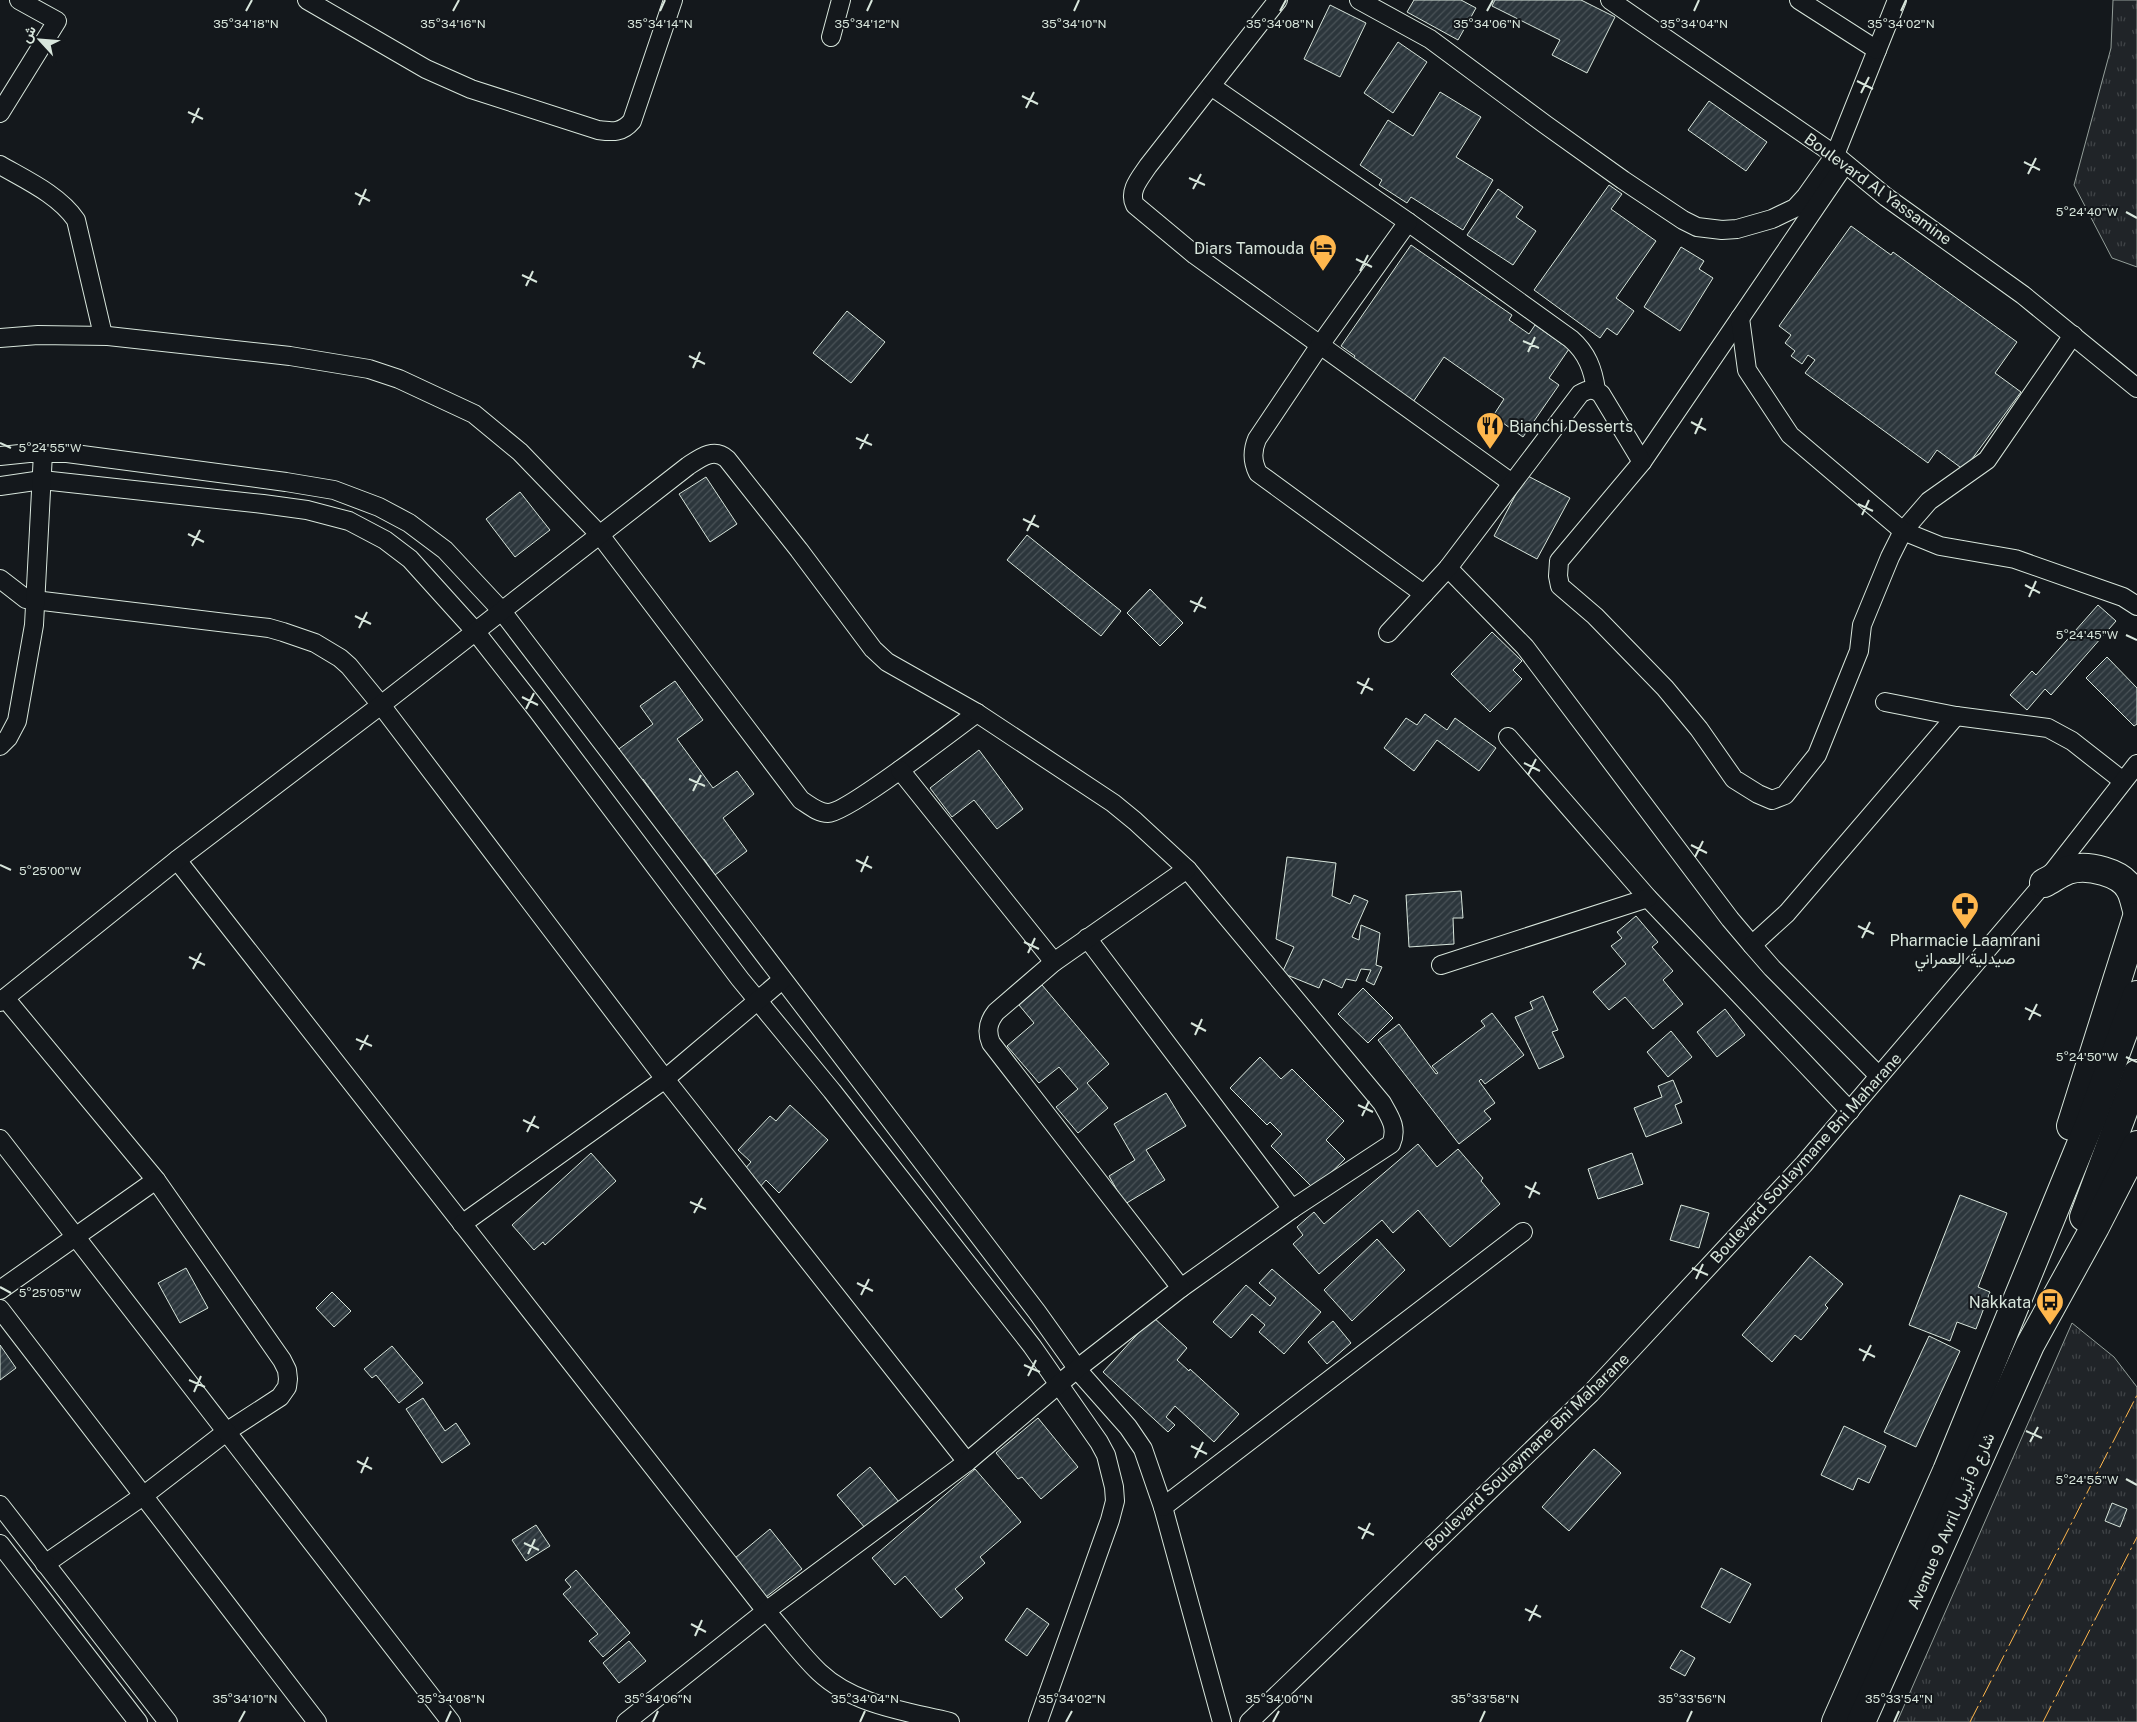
<svg xmlns="http://www.w3.org/2000/svg" width="2137" height="1722" font-family="'Public Sans',Vazirmatn,sans-serif">
<style>
.grass{fill:url(#grass-tufts);stroke:#939e99}
.building{fill:url(#building-hatch);stroke:#d8e6dc}
.lines{fill:none;stroke-linecap:round;stroke-linejoin:round}
.street-casing{stroke:#d8e6dc;stroke-width:20}
.highway-casing{stroke:#d8e6dc;stroke-width:30}
.street{stroke:#14181c;stroke-width:18}
.highway{stroke:#14181c;stroke-width:28}
.power{stroke:#ffb74d;stroke-width:1;stroke-dasharray:18 4 2.5 4;stroke-linecap:butt}
.ticks{fill:none;stroke:#d8e6dc;stroke-width:2}
.labels{text-anchor:middle;dominant-baseline:central;stroke-width:4;stroke-linejoin:round;paint-order:stroke}
.street-label{font-size:16px;fill:#d8e6dc;stroke:#14181c}
.poi-label{font-size:16px;fill:#d8e6dc;stroke:#14181c;text-anchor:end}
.ticks-label{font-size:12px;text-anchor:middle;fill:#d8e6dc;stroke:#14181c;stroke-width:4;stroke-linejoin:round;paint-order:stroke}
</style>
<defs>
<pattern id="grass-tufts" width="24" height="20" patternUnits="userSpaceOnUse" patternTransform="scale(1.25)"><rect width="24" height="20" fill="#202428"/><path d="M3 7l-1-3M5 7V3M7 7l1-3M15 17l-1-3M17 17v-4M19 17l1-3" fill="none" stroke="#404447"/></pattern>
<pattern id="building-hatch" width="6" height="6" patternUnits="userSpaceOnUse" patternTransform="scale(1.25)"><rect width="6" height="6" fill="#2c363c"/><path d="M-1 1l2-2M0 6l6-6M5 7l2-2" fill="none" stroke="#4a5358"/></pattern>
</defs>
<rect width="100%" height="100%" fill="#14181c"/>
<g class="grass">
<polygon points="2113,0 2137,0 2137,267 2112,258 2074,185 2111,48"/>
<polygon points="2072,1323 2114,1357 2137,1387 2137,1722 1897,1722"/>
</g>
<g class="building">
<polygon points="1414,0 1461,0 1476,8 1458,40 1407,12"/>
<polygon points="1495,0 1581,0 1615,17 1587,73 1552,55 1560,40 1492,6"/>
<polygon points="1330,5 1366,23 1340,77 1304,59"/>
<polygon points="1398,42 1427,62 1393,113 1364,93"/>
<polygon points="1440,92 1481,117 1456,157 1493,180 1463,230 1411,197 1407,203 1379,185 1382,180 1360,165 1388,120 1413,136"/>
<polygon points="1709,101 1767,142 1746,171 1688,130"/>
<polygon points="1609,185 1622,194 1611,209 1656,241 1616,298 1634,311 1617,335 1607,328 1600,338 1534,290"/>
<polygon points="1498,189 1523,207 1516,217 1536,231 1513,265 1467,235"/>
<polygon points="1851,226 1891,255 1893,252 2017,342 1995,373 2021,392 1964,470 1937,450 1928,463 1805,373 1815,360 1808,355 1802,364 1791,356 1795,351 1785,343 1791,335 1779,326"/>
<polygon points="1411,245 1512,315 1509,320 1529,334 1535,325 1569,349 1549,378 1559,385 1523,437 1493,416 1504,399 1444,357 1411,405 1350,363 1355,356 1341,346"/>
<polygon points="1681,247 1704,261 1699,269 1713,278 1680,331 1644,307"/>
<polygon points="847,311 885,342 851,383 813,353"/>
<polygon points="1526,475 1570,498 1537,559 1494,536"/>
<polygon points="706,477 737,524 710,542 679,494"/>
<polygon points="520,492 550,530 515,557 486,519"/>
<polygon points="1027,535 1121,611 1101,636 1007,560"/>
<polygon points="1150,589 1183,623 1160,646 1127,613"/>
<polygon points="2098,605 2116,621 2051,695 2045,689 2027,710 2010,695 2032,671 2036,675"/>
<polygon points="1492,632 1522,661 1513,670 1522,679 1490,712 1451,674"/>
<polygon points="2107,657 2137,688 2137,724 2134,726 2086,678"/>
<polygon points="675,681 703,720 677,739 713,788 737,771 754,794 723,818 747,851 715,875 704,859 702,860 643,779 639,782 616,751 653,724 640,706"/>
<polygon points="1425,714 1447,730 1455,718 1496,748 1479,771 1437,740 1414,771 1384,748 1406,718 1417,725"/>
<polygon points="979,750 1023,809 997,829 974,800 952,817 930,788"/>
<polygon points="1287,857 1336,863 1332,896 1350,904 1354,895 1368,901 1352,937 1359,940 1361,925 1380,933 1376,965 1382,967 1374,985 1366,981 1371,970 1361,969 1356,981 1346,979 1342,988 1323,979 1319,988 1282,973 1294,947 1276,939"/>
<polygon points="1461,891 1463,918 1453,918 1454,944 1409,947 1406,895"/>
<polygon points="1636,916 1658,942 1652,947 1673,971 1663,980 1683,1004 1653,1029 1625,997 1609,1010 1593,992 1626,964 1611,946 1622,938 1617,932"/>
<polygon points="1042,985 1109,1064 1087,1083 1108,1108 1078,1133 1056,1107 1078,1089 1059,1067 1039,1083 1007,1046 1034,1023 1019,1005"/>
<polygon points="1363,988 1393,1018 1368,1043 1338,1014"/>
<polygon points="1543,996 1558,1030 1552,1032 1564,1057 1539,1069 1515,1017 1533,1009 1530,1002"/>
<polygon points="1725,1009 1745,1035 1717,1057 1697,1032"/>
<polygon points="1492,1013 1524,1055 1485,1084 1481,1079 1479,1081 1495,1103 1484,1111 1491,1119 1459,1144 1378,1040 1399,1024 1436,1074 1438,1073 1432,1066 1485,1026 1481,1021"/>
<polygon points="1671,1031 1692,1057 1668,1077 1647,1052"/>
<polygon points="1260,1057 1281,1079 1292,1069 1344,1121 1326,1140 1345,1159 1314,1189 1271,1146 1282,1134 1270,1122 1267,1125 1230,1088"/>
<polygon points="1673,1080 1682,1102 1675,1105 1682,1123 1646,1137 1634,1108 1662,1097 1658,1086"/>
<polygon points="1166,1093 1186,1126 1146,1150 1165,1180 1125,1204 1109,1176 1135,1160 1114,1124"/>
<polygon points="790,1105 828,1140 779,1193 766,1180 759,1188 742,1172 751,1162 738,1150 770,1116 776,1121"/>
<polygon points="1418,1144 1437,1167 1458,1149 1483,1178 1481,1181 1500,1204 1450,1247 1418,1210 1393,1233 1382,1220 1319,1274 1293,1244 1303,1235 1297,1227 1314,1212 1324,1224"/>
<polygon points="591,1153 616,1181 545,1245 543,1242 534,1250 512,1225"/>
<polygon points="1632,1153 1643,1184 1598,1199 1588,1169"/>
<polygon points="1960,1195 2007,1213 1978,1287 1990,1292 1976,1329 1957,1322 1950,1341 1909,1325"/>
<polygon points="1681,1205 1709,1213 1699,1248 1670,1240"/>
<polygon points="1377,1239 1405,1270 1352,1321 1324,1290"/>
<polygon points="1810,1256 1843,1284 1825,1305 1828,1308 1801,1340 1795,1335 1772,1362 1742,1335"/>
<polygon points="186,1268 208,1308 180,1323 158,1283"/>
<polygon points="1272,1269 1321,1312 1284,1354 1259,1332 1265,1325 1252,1314 1231,1338 1213,1322 1246,1285 1270,1306 1276,1298 1259,1283"/>
<polygon points="332,1292 351,1311 334,1327 316,1308"/>
<polygon points="1153,1317 1187,1348 1177,1360 1189,1371 1190,1369 1239,1414 1214,1442 1175,1406 1166,1417 1175,1425 1168,1432 1103,1372"/>
<polygon points="1333,1321 1351,1343 1327,1364 1308,1342"/>
<polygon points="1929,1336 1960,1351 1916,1447 1884,1432"/>
<polygon points="0,1345 16,1368 0,1380"/>
<polygon points="392,1346 423,1383 399,1403 376,1375 372,1378 364,1369"/>
<polygon points="423,1398 445,1431 456,1423 470,1444 442,1463 406,1409"/>
<polygon points="1038,1418 1078,1467 1041,1499 1022,1477 1018,1479 996,1453"/>
<polygon points="1844,1426 1886,1446 1869,1483 1858,1478 1853,1490 1821,1475"/>
<polygon points="1594,1449 1621,1473 1569,1531 1542,1507"/>
<polygon points="870,1467 899,1502 866,1529 837,1495"/>
<polygon points="975,1469 1021,1522 980,1557 985,1563 955,1589 963,1598 941,1618 905,1576 895,1585 872,1558"/>
<polygon points="2112,1503 2127,1509 2120,1527 2105,1521"/>
<polygon points="536,1525 550,1546 526,1561 512,1540"/>
<polygon points="770,1529 802,1569 766,1597 735,1558"/>
<polygon points="1721,1568 1751,1584 1730,1623 1701,1607"/>
<polygon points="576,1570 630,1633 603,1657 589,1641 598,1634 563,1594 571,1587 565,1580"/>
<polygon points="1027,1608 1049,1624 1027,1656 1005,1640"/>
<polygon points="629,1641 646,1661 619,1683 603,1663"/>
<polygon points="1681,1650 1695,1658 1685,1676 1670,1668"/>
</g>
<g class="lines">
<defs>
<g id="street">
<path d="M307,0L426,69L471,89L598,130C613,132 622,133 632,121L673,0"/>
<path d="M1278,0L1148,166C1140,178 1128,191 1135,205L1195,255L1512,483"/>
<polyline points="1359,0 1430,39 1546,125 1623,180 1683,220 1697,227 1722,230 1737,229 1772,219 1795,208 1806,196 1835,155 1897,0"/>
<polyline points="1610,0 1835,155 1886,197 2023,295 2137,388"/>
<polyline points="1799,0 1877,50"/>
<polyline points="831,37 841,0"/>
<path d="M1211,86L1408,222L1571,339C1587,353 1593,369 1596,390"/>
<polyline points="0,113 57,21 19,0"/>
<polyline points="1845,164 1642,462 1559,561 1558,576 1560,586 1595,616 1665,688 1699,729 1734,779 1758,794 1772,800 1785,795 1817,755 1859,651 1862,625 1890,557 1903,531 1929,501 1987,460 2073,335"/>
<path d="M0,165C26,180 59,195 76,220L103,335"/>
<path d="M1408,222L1320,345L1257,439C1252,451 1252,461 1258,473L1424,594"/>
<polyline points="1740,318 1747,370 1790,435 1903,531 1940,546 2015,559 2123,597 2137,606"/>
<path d="M0,338L38,335L108,336L290,356L369,369L399,379L474,414L520,452L600,535L801,800C809,805 818,813 828,813C847,813 955,729 977,713"/>
<polyline points="0,456 29,453 67,453 286,482 334,490 379,507 409,523 445,550 501,610 1037,1312 1082,1375 1128,1427 1143,1449 1163,1507 1222,1722"/>
<polyline points="0,486 42,480 263,504 307,510 349,521 385,540 410,559 475,631 537,710 740,979 832,1091 1032,1346 1099,1442 1106,1455 1114,1487 1115,1501 1110,1520 1038,1722"/>
<polyline points="1448,568 1525,647 1730,919 1752,945 1787,913 1956,716"/>
<polyline points="0,579 26,599 269,628 283,632 315,643 340,658 349,666 381,705 665,1079 967,1462"/>
<path d="M1388,633L1448,568L1580,394C1588,389 1593,388 1601,394L1642,462"/>
<polyline points="1885,702 1956,716 2048,728 2072,741 2123,781"/>
<polyline points="1508,737 1648,898 1850,1111"/>
<polyline points="0,746 8,738 17,721 34,625 43,453"/>
<polyline points="900,770 1054,962"/>
<path d="M177,860L766,1611C784,1631 800,1654 819,1672C854,1705 905,1711 950,1722"/>
<polyline points="1087,938 1292,1209"/>
<polyline points="1752,945 1772,968 1879,1076"/>
<polyline points="1441,965 1648,898"/>
<polyline points="5,998 156,1180 282,1360 287,1370 288,1379 287,1387 280,1397 226,1432 143,1496 45,1564"/>
<path d="M0,1002L177,860L381,705L688,466C700,458 714,447 727,459L799,550L873,649L887,662L977,713L1113,803L1135,821L1187,869L1382,1103C1390,1117 1398,1128 1391,1144L1292,1209L1181,1288L1078,1368L967,1462L766,1611L626,1722"/>
<polyline points="0,1139 451,1722"/>
<polyline points="462,1224 665,1079 782,980"/>
<path d="M1181,1288L991,1043C986,1031 988,1022 996,1012L1054,962L1187,869"/>
<polyline points="0,1290 156,1180"/>
<polyline points="0,1309 317,1722"/>
<polyline points="0,1505 168,1722"/>
<polyline points="1163,1507 1523,1232"/>
<polyline points="0,1544 138,1722"/>
<polyline points="1249,1722 1591,1393 1804,1164 2044,883 2137,764"/>
</g>
<g id="highway">
<path d="M2044,883C2052,879 2060,873 2068,870C2087,864 2123,872 2131,891C2134,897 2135,904 2137,910"/>
<polyline points="2071,1126 2137,917"/>
<polyline points="2084,1217 2137,1074"/>
<polyline points="1836,1722 1947,1471 2091,1120 2137,995"/>
<polyline points="1861,1722 2030,1345 2095,1227 2137,1145"/>
</g>
</defs>
<use href="#street" class="street-casing"/>
<use href="#highway" class="highway-casing"/>
<use href="#street" class="street"/>
<use href="#highway" class="highway"/>
<g class="power">
<polyline points="1970,1722 2137,1395"/>
<polyline points="2043,1722 2137,1537"/>
</g>
</g>
<path class="ticks" d="M246,11L252,0M453,11L459,0M660,11L665,0M867,11L872,0M1074,11L1079,0M1280,11L1286,0M1487,11L1493,0M1694,11L1699,0M1901,11L1906,0M1857,81L1873,89M1861,93L1869,77M1022,96L1038,104M1026,108L1034,92M188,112L203,119M192,123L199,108M2024,162L2040,170M2028,174L2036,158M1189,178L1205,185M1193,189L1201,174M355,193L370,201M359,205L366,189M2126,212L2137,218M1356,259L1372,267M1360,271L1368,255M522,275L537,282M526,286L533,271M1523,341L1539,348M1528,352L1535,337M689,356L705,364M693,368L700,352M1691,422L1706,430M1695,434L1702,418M856,438L872,445M0,443L11,448M860,449L868,434M1858,504L1873,511M1862,515L1869,500M1023,519L1039,527M1027,531L1035,515M188,534L204,542M192,546L200,530M2025,585L2040,593M2029,597L2036,581M1190,601L1206,608M1194,612L1202,597M355,616L371,624M359,628L367,612M2126,635L2137,640M1357,682L1373,690M1361,694L1369,678M522,697L538,705M526,709L534,693M1524,763L1540,771M1528,775L1536,759M689,779L705,786M693,791L701,775M1691,845L1707,853M1695,857L1703,841M856,860L872,868M0,865L11,870M861,872L868,856M1858,926L1874,934M1862,938L1870,922M1024,942L1039,949M1028,953L1035,938M189,957L205,965M193,969L201,953M2025,1008L2041,1016M2029,1020L2037,1004M1191,1023L1206,1031M1195,1035L1202,1019M356,1039L372,1046M360,1050L368,1035M2126,1057L2137,1062M1358,1105L1373,1112M1362,1116L1369,1101M523,1120L539,1128M527,1132L535,1116M1525,1186L1540,1194M1529,1198L1536,1182M690,1202L706,1209M694,1213L702,1198M1692,1268L1708,1275M1696,1279L1703,1264M857,1283L873,1291M0,1287L11,1293M861,1295L869,1279M1859,1349L1875,1357M1863,1361L1871,1345M1024,1365L1040,1372M1028,1376L1036,1360M189,1380L205,1387M194,1392L201,1376M2026,1431L2042,1438M2030,1442L2038,1427M1191,1446L1207,1454M1195,1458L1203,1442M357,1461L372,1469M361,1473L368,1457M2126,1479L2137,1485M1358,1527L1374,1535M1362,1539L1370,1523M524,1543L539,1550M528,1554L535,1539M1525,1609L1541,1617M1529,1621L1537,1605M691,1624L706,1632M695,1636L702,1620M239,1722L245,1711M446,1722L451,1711M653,1722L658,1711M860,1722L865,1711M1066,1722L1072,1711M1273,1722L1279,1711M1480,1722L1485,1711M1687,1722L1692,1711M1894,1722L1899,1711"/>
<defs>
<symbol id="hotel-pin" viewBox="-11 -11 22 30"><path d="M0 17L-7.5 6A9.5 9.5 0 1 1 7.5 6Z" fill="#ffb74d" stroke="#14181c"/><path d="M-6-4.5h1.5V1H6V5H4.5V3h-9V5H-6ZM-4 0a1.8 1.8 0 1 1 3.6 0ZM.5 0V-2.5h3Q6-2.5 6 0Z" fill="#111"/></symbol>
<symbol id="restaurant-pin" viewBox="-11 -11 22 30"><path d="M0 17L-7.5 6A9.5 9.5 0 1 1 7.5 6Z" fill="#ffb74d" stroke="#14181c"/><path d="M-5-6h1v4h1v-4h1v4h1v-4h1v5L-1.5 .5V6h-2V.5L-5-1ZM5-6V6H3V1.5H1.5Q1.5-4 5-6Z" fill="#111"/></symbol>
<symbol id="pharmacy-pin" viewBox="-11 -11 22 30"><path d="M0 17L-7.5 6A9.5 9.5 0 1 1 7.5 6Z" fill="#ffb74d" stroke="#14181c"/><path d="M-2-6h4v4h4v4h-4v4h-4v-4h-4v-4h4Z" fill="#111"/></symbol>
<symbol id="bus-pin" viewBox="-11 -11 22 30"><path d="M0 17L-7.5 6A9.5 9.5 0 1 1 7.5 6Z" fill="#ffb74d" stroke="#14181c"/><path d="M-5-6H5V4H4V6H2V4H-2V6H-4V4H-5ZM-3.5-4V0h7V-4ZM-3.5 1.2v1.5H-2V1.2ZM2 1.2v1.5H3.5V1.2Z" fill="#111"/></symbol>
</defs>
<g fill-rule="evenodd">
<use href="#hotel-pin" x="1307" y="232" width="32" height="43"/>
<use href="#restaurant-pin" x="1474" y="410" width="32" height="43"/>
<use href="#pharmacy-pin" x="1949" y="890" width="32" height="43"/>
<use href="#bus-pin" x="2034" y="1286" width="32" height="43"/>
</g>
<g class="labels">
<g class="street-label">
<text transform="translate(1878 189) rotate(36)">Boulevard Al Yassamine</text>
<text transform="translate(1806 1158) rotate(-48)">Boulevard Soulaymane Bni Maharane</text>
<text transform="translate(1527 1452) rotate(-44)">Boulevard Soulaymane Bni Maharane</text>
<text transform="translate(1951 1521) rotate(-66)">Avenue 9 Avril شارع 9 أبريل</text>
</g>
<g class="poi-label">
<text x="1304" y="248">Diars Tamouda</text>
<text x="1509" y="426" text-anchor="start">Bianchi Desserts</text>
<text x="1965" y="940" text-anchor="middle">Pharmacie Laamrani<tspan x="1965" dy="18">صيدلية العمراني</tspan></text>
<text x="2031" y="1302">Nakkata</text>
</g>
</g>
<g class="ticks-label">
<text x="246" y="28">35°34'18"N</text>
<text x="453" y="28">35°34'16"N</text>
<text x="660" y="28">35°34'14"N</text>
<text x="867" y="28">35°34'12"N</text>
<text x="1074" y="28">35°34'10"N</text>
<text x="1280" y="28">35°34'08"N</text>
<text x="1487" y="28">35°34'06"N</text>
<text x="1694" y="28">35°34'04"N</text>
<text x="1901" y="28">35°34'02"N</text>
<text x="2087" y="216">5°24'40"W</text>
<text x="50" y="452">5°24'55"W</text>
<text x="2087" y="639">5°24'45"W</text>
<text x="50" y="875">5°25'00"W</text>
<text x="2087" y="1061">5°24'50"W</text>
<text x="50" y="1297">5°25'05"W</text>
<text x="2087" y="1484">5°24'55"W</text>
<text x="245" y="1703">35°34'10"N</text>
<text x="451" y="1703">35°34'08"N</text>
<text x="658" y="1703">35°34'06"N</text>
<text x="865" y="1703">35°34'04"N</text>
<text x="1072" y="1703">35°34'02"N</text>
<text x="1279" y="1703">35°34'00"N</text>
<text x="1485" y="1703">35°33'58"N</text>
<text x="1692" y="1703">35°33'56"N</text>
<text x="1899" y="1703">35°33'54"N</text>
</g>
<g transform="translate(40 40) rotate(296)" stroke="#14181c" stroke-width="4" paint-order="stroke">
<path d="M0-4L9 19L0 12L-9 19Z" fill="#d8e6dc"/>
<text y="-8" font-size="14" font-weight="bold" text-anchor="middle" fill="#d8e6dc">ش</text>
</g>
</svg>
